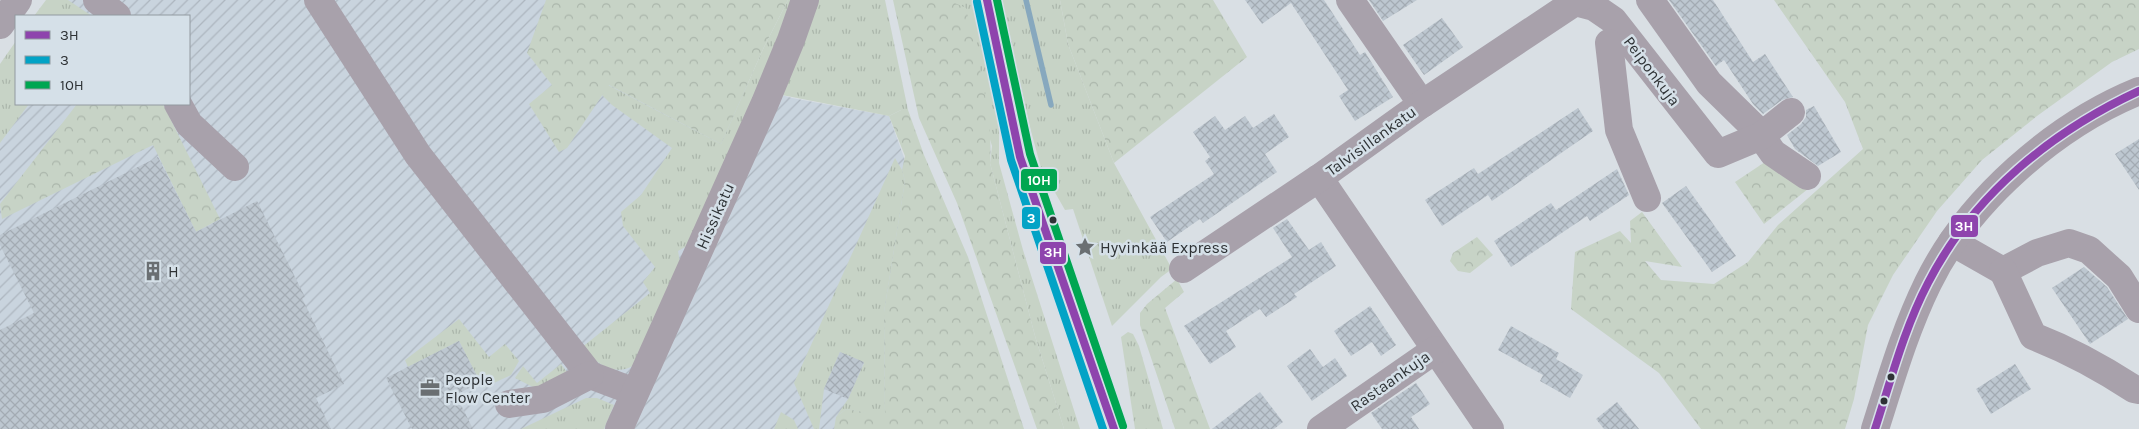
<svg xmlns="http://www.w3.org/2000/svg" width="2139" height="429" font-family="Karla,sans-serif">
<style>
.industrial{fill:url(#industrial-furrows)}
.grass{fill:url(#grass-tufts)}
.forest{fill:url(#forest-crowns)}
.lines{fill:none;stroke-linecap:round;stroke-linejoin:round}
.stream{stroke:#87a8be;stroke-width:5.5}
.building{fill:url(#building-cross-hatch)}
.minor{stroke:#a8a1ab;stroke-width:28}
.major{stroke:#a8a3ae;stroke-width:28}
.bus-1-casing{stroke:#d5e0e8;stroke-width:11}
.bus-2-casing{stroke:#d5e0e8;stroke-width:11}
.bus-3-casing{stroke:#d5e0e8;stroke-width:11}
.bus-1{stroke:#8e44ad;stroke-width:8}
.bus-2{stroke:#02a3c6;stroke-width:8}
.bus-3{stroke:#00a651;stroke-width:8}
.bus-dot{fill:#2e3235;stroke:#d5e0e8;stroke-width:2}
.labels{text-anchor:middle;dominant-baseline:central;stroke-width:5;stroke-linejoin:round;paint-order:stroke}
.street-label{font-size:16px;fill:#2e3235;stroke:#d5e0e8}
.poi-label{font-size:16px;fill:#2e3235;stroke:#d5e0e8;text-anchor:start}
.line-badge{stroke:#d5e0e8;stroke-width:2}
.badge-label{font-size:14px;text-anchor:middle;font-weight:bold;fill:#fff}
</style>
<defs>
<pattern id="industrial-furrows" width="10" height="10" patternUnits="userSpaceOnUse" patternTransform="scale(1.25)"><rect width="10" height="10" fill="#c9d4de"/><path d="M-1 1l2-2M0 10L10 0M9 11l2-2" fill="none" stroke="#adb6bf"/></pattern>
<pattern id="grass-tufts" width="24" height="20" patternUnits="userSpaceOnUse" patternTransform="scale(1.25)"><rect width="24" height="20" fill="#c7d3c6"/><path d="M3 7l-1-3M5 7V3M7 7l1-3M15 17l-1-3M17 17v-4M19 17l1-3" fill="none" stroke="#abb6ab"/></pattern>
<pattern id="forest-crowns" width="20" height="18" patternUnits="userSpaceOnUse" patternTransform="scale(1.25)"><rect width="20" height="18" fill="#c7d3c6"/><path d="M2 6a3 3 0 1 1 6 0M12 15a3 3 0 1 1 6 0" fill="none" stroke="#abb6ab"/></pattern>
<pattern id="building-cross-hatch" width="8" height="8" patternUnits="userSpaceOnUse" patternTransform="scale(1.25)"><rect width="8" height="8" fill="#bdc7d0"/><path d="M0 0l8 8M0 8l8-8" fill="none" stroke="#a3abb3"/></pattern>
</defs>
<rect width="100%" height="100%" fill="#d9dfe4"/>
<polygon class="industrial" points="67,0 758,0 739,82 792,98 889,116 1002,429 0,429 0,94 16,104 189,104 189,16 55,16"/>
<g class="grass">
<polygon points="46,0 68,0 92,16 34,16"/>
<path d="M788,0H792L747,117L687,246L678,251L680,263L634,365C614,378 596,362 581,348L650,293L643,282L655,267L623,226L621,212L641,195L672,148L612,105L602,95L608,85L721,144L764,47Z"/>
<polygon points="818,0 885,0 908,110 901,110 889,116 782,95"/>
<polygon points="948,0 972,0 999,122 999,163 1023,250 1080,429 1064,429 1035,336 990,163 992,146"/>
<polygon points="1001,0 1060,0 1068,44 1114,163 1172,269 1161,277 1112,326 1073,209 1065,210 1041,168 1031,131"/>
<polygon points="16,41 16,104 29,104 0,143 0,64"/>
<polygon points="895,158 902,170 905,181 884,312 885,417 846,409 836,417 848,399 864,363 840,352 824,389 819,429 814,429 794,383"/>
<polygon points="459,319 489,357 505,344 519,361 511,375 483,388 459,341 408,367 405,360"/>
<polygon points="1128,332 1133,334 1139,346 1163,429 1135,429 1121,337"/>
<polygon points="561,364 569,375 539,390 515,378 523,366 537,383"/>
<polygon points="586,398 597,398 614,405 604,429 521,429"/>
<polygon points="781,412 794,420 798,429 774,429"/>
</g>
<g class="forest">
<polygon points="546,0 788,0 764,47 721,144 609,85 567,148 559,152 529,104 552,85 527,53"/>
<path d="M893,0H948L966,8C976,55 994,115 990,163L1035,336L1064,429H1037L957,203L919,118Z"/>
<polygon points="1060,0 1213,0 1247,57 1114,163 1068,44"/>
<polygon points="1774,0 2139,0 2139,49 2112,62 2037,116 1982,160 1937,211 1893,275 1868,325 1854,399 1845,429 1701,429 1659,373 1571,309 1575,252 1620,231 1631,243 1630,221 1642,212 1682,267 1645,261 1661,280 1714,284 1748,262 1778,225 1863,149 1845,102"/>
<polygon points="77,104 163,104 220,219 196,232 153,145 2,219 0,204"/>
<polygon points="901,110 908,110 924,155 968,257 1024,429 834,429 836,417 846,409 885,416 884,312 905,181 902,170 905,156 889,116"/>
<polygon points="1768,160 1813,185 1764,224 1735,182"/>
<polygon points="1477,237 1493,255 1470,273 1458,271 1450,261 1453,253"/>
<polygon points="1177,279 1184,292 1165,308 1210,429 1175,429 1140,325 1140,313 1147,304"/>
</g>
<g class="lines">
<polyline class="stream" points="1026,0 1051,105"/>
</g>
<g class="building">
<polygon points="1245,0 1324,0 1360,55 1365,52 1393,97 1355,121 1339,96 1348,90 1291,3 1262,24"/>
<polygon points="1369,0 1417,0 1383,21"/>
<polygon points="1669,0 1713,0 1753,62 1765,54 1793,97 1782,100 1763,114 1753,104 1724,60 1716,66"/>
<polygon points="1442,18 1463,47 1424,75 1403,45"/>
<polygon points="1814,106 1841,152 1818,166 1795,149 1787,135 1801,124 1806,117 1806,110"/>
<polygon points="1578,108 1593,131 1492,201 1488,195 1442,226 1425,200 1474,168 1478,174"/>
<polygon points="1274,114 1289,137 1265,154 1277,172 1203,223 1200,219 1167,242 1150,217 1214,174 1205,161 1210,157 1193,132 1215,116 1225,130 1245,116 1253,128"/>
<polygon points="2139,139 2139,190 2115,154"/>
<polygon points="158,157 196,232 257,201 305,297 302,298 344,384 316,398 331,429 0,429 0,330 34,313 0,245 0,235"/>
<polygon points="1617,169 1629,195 1590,221 1587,216 1511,267 1494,241 1551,203 1556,210"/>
<polygon points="1686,186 1736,256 1712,272 1662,203"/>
<polygon points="1287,219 1309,250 1321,242 1336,266 1294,294 1297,297 1266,317 1260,309 1226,331 1236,347 1210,364 1184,326 1292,257 1273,228"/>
<polygon points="2084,267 2107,287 2128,319 2090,344 2052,288"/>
<polygon points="1370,306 1396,345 1381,356 1372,342 1351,356 1334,331"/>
<polygon points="1511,326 1559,353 1556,359 1583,375 1570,398 1540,381 1543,375 1498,350"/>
<polygon points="459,341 480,382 456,395 473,429 412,429 386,378"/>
<polygon points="1310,349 1323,367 1335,358 1347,376 1312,401 1287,366"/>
<polygon points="840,352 864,362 848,399 824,389"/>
<polygon points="2015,364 2031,389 1991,414 1976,389"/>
<polygon points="1416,383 1430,404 1411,417 1419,429 1382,429 1371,413"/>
<polygon points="1260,392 1283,422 1274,429 1212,429"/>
<polygon points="1617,402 1639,429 1604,429 1596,419"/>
</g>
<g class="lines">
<g class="minor">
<polyline points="97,0 117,16"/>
<polyline points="318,0 418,155 590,375 635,392"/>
<polyline points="1350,0 1422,104"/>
<polyline points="1650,0 1709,83 1756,129 1773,153 1807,176"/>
<polyline points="1575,2 1594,7 1613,20 1718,154 1761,136 1791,112"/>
<polyline points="0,25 18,0"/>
<polyline points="1609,43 1619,130 1647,198"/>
<polyline points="178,104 189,124 235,167"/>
<polyline points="1319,178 1490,429"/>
<polyline points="1952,242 2003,271 2037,253 2069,243 2089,250 2119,277 2139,309"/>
<polyline points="1183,269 1319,178 1422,104 1578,0"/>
<path d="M2003,271L2033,336C2069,350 2102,368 2134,389L2139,390"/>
<polyline points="509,404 543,399 590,375"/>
<polyline points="619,429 765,103 791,40 805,0"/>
<polyline points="1321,429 1435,350"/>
<path d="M1875,429C1891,379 1905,330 1928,283C1968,201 2055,125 2139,91"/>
</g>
<polyline class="major" points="987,0 1020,157 1114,429"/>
<defs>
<g id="bus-1">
<polyline points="987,0 1020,157 1114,429"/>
<path d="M1875,429C1891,380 1904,329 1928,283C1973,195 2051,132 2139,91"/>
</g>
<polyline id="bus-2" points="977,2 1011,160 1103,429"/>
<polyline id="bus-3" points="997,0 1030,154 1123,426"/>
</defs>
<use href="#bus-1" class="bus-1-casing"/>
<use href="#bus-2" class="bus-2-casing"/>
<use href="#bus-3" class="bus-3-casing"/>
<use href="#bus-1" class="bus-1"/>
<use href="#bus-2" class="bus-2"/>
<use href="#bus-3" class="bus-3"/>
</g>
<defs>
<symbol id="sight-bare" viewBox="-9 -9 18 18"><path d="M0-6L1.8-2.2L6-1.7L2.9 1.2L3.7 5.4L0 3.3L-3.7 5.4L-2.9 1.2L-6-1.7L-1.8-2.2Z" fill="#6a6f72" stroke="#d5e0e8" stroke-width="2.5" paint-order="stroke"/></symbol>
<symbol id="building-bare" viewBox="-9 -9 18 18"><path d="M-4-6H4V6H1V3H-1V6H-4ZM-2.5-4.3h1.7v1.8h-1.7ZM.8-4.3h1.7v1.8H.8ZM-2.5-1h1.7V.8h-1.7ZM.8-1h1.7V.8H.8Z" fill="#6a6f72" stroke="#d5e0e8" stroke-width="2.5" paint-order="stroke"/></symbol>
<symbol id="office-bare" viewBox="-9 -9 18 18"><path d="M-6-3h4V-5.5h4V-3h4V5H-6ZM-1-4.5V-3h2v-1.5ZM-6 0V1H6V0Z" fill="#6a6f72" stroke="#d5e0e8" stroke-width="2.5" paint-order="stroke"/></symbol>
</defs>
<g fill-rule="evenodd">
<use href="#sight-bare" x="1071" y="233" width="28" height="28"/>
<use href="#building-bare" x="139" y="257" width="28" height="28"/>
<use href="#office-bare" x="416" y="374" width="28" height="28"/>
</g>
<g class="bus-dot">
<circle cx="1053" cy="220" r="4.5"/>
<circle cx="1891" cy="377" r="4.5"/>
<circle cx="1884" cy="401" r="4.5"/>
</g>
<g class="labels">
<g class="street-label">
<text transform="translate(1652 71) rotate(53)">Peiponkuja</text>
<text transform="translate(1371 141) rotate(-36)">Talvisillankatu</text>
<text transform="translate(715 216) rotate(-66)">Hissikatu</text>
<text transform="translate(1390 381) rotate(-35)">Rastaankuja</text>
</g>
<g class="poi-label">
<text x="1100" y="247">Hyvinkää Express</text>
<text x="168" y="271">H</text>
<text x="445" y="379">People<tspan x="445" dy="18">Flow Center</tspan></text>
</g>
</g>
<g class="line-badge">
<rect x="1020" y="168" width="38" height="24" rx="5" fill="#00a651"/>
<rect x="1021" y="206" width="20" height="24" rx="5" fill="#02a3c6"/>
<rect x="1950" y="214" width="29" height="24" rx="5" fill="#8e44ad"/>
<rect x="1039" y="241" width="28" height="24" rx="5" fill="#8e44ad"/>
</g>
<g class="badge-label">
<text x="1039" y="185">10H</text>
<text x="1031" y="223">3</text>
<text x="1964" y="231">3H</text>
<text x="1053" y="257">3H</text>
</g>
<rect x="15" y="15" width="175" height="90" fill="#d5e0e8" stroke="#929aa0"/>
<rect x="25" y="31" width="25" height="8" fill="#8e44ad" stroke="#929aa0"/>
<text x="60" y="40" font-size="15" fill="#2e3235">3H</text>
<rect x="25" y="56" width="25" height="8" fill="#02a3c6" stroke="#929aa0"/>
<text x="60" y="65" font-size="15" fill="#2e3235">3</text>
<rect x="25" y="81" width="25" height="8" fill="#00a651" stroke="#929aa0"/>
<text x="60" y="90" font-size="15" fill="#2e3235">10H</text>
</svg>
